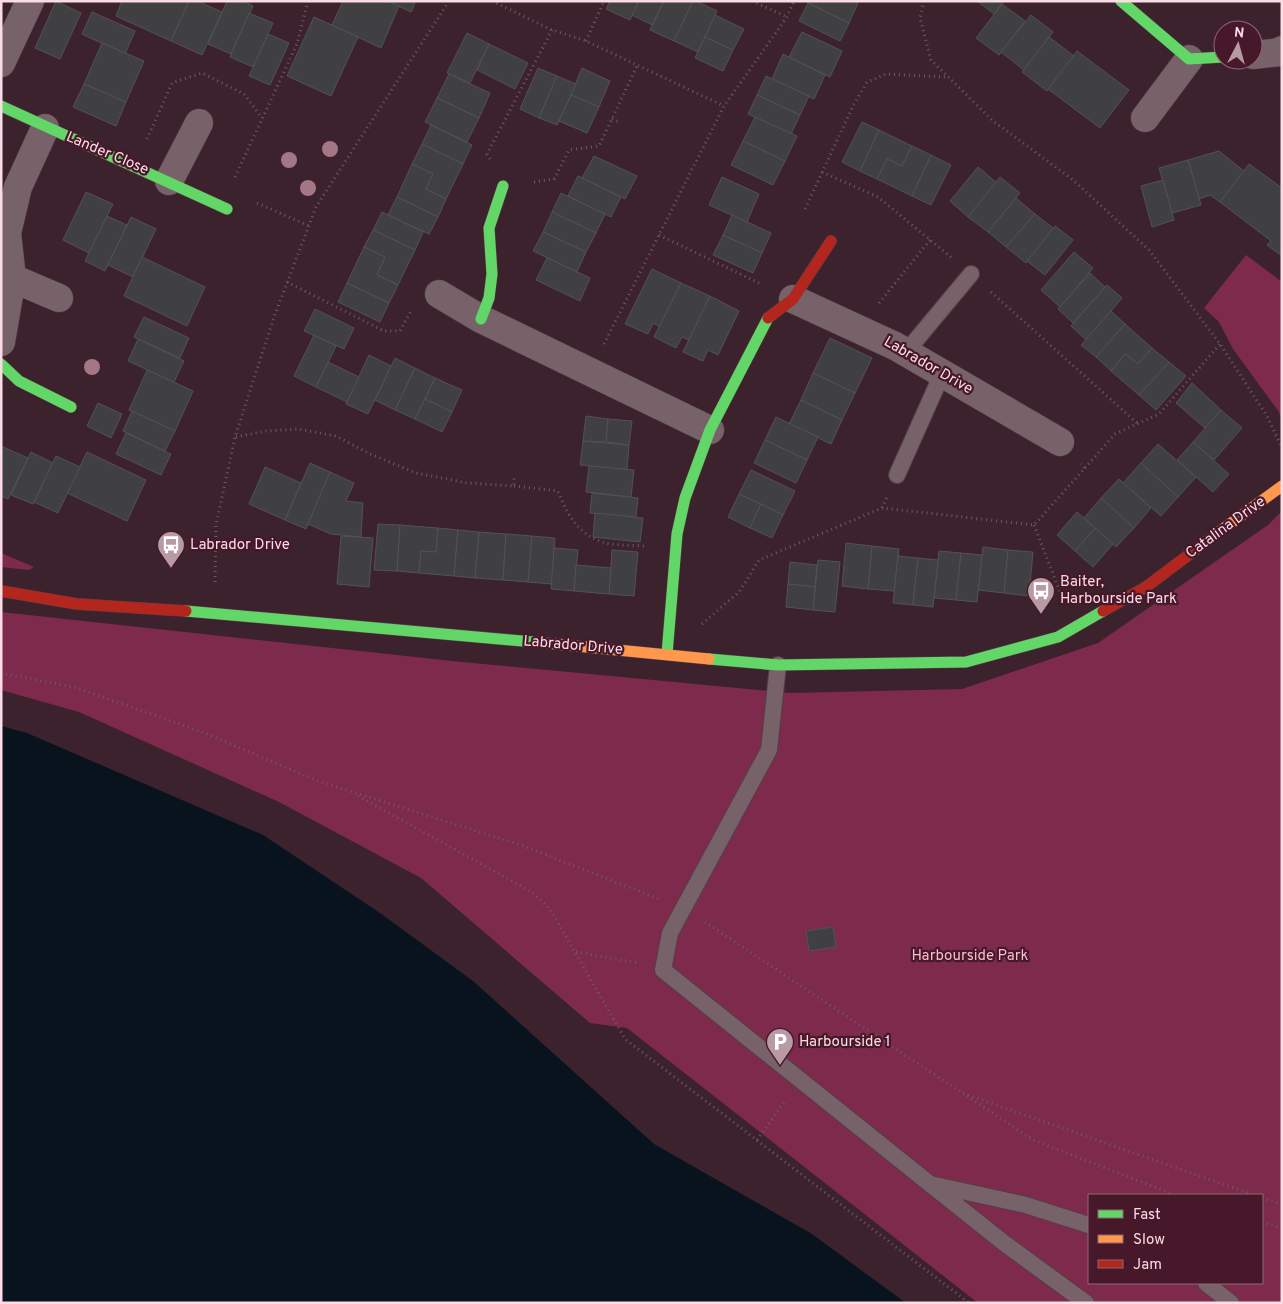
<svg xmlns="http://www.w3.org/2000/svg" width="1283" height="1304" font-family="Overpass,sans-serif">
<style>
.green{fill:#7e2a4c;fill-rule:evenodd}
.water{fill:#09131e}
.building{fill:#403f42;stroke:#525255}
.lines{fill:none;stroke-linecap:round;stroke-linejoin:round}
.lane-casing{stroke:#553f47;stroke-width:18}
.street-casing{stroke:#553f47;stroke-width:29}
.fast-casing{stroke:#553f47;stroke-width:12}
.slow-casing{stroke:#553f47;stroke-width:12}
.jam-casing{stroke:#553f47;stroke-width:12}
.path{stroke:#6f5a62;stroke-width:3;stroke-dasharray:1 4;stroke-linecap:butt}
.lane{stroke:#776269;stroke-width:16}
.street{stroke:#776269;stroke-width:28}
.fast{stroke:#63d668;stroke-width:11}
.slow{stroke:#ff974d;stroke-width:11}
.jam{stroke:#b3261e;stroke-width:11}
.tree{fill:#a37786}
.labels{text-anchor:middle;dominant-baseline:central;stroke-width:4.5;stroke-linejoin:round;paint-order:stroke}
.street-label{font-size:15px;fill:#fbdbe4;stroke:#47182a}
.poi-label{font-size:15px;fill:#fbdbe4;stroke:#47182a;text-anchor:start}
.park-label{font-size:15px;fill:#f8bcce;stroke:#47182a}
</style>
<rect width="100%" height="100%" fill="#3c222d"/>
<g class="green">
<polygon points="1246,255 1282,282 1282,422 1279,412 1233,349 1219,322 1204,308"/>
<path d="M1282,511V1303H978L627,1028L590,1023L421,878L279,802L79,712L1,690V612L452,661L790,693L962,689L1098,643L1268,525ZM1089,1195H1262V1283H1089Z"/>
<polygon points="1,553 34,567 29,570 1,567"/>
</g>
<polygon class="water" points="1,726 27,733 263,835 380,913 473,981 654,1144 812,1234 906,1303 1,1303"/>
<g class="building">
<polygon points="56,1 81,13 60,59 35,48"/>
<polygon points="122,1 189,1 171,41 116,16"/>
<polygon points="189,1 197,1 222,12 202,55 171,41"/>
<polygon points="227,1 243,1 253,6 231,54 208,44"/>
<polygon points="343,1 388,1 399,6 381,48 332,25"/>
<polygon points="388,1 416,1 411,12"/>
<polygon points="610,1 639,1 630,20 606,9"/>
<polygon points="639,1 664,1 652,25 632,15"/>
<polygon points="664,1 693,1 674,41 650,30"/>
<polygon points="693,1 696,1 717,11 698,52 674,41"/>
<polygon points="809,1 854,1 858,3 849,23 808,3"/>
<polygon points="977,1 1004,1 994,14"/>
<polygon points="808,3 849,23 840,41 799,21"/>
<polygon points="1002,4 1025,21 999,55 976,38"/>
<polygon points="92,12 135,31 125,54 82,34"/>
<polygon points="249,13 273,23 253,67 230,57"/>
<polygon points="715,15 744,29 733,50 705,37"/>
<polygon points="1031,15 1053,32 1024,70 1001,52"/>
<polygon points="314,17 358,37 331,96 287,76"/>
<polygon points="802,32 842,51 830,77 789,57"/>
<polygon points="467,33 489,44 470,83 447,73"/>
<polygon points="268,34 289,43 270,85 249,76"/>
<polygon points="705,37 733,50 723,71 695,58"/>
<polygon points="1049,37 1074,56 1047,91 1022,72"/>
<polygon points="102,43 144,61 126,102 84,84"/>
<polygon points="489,44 528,63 515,89 477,70"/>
<polygon points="1077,51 1129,90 1100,128 1048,89"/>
<polygon points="783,54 825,75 814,99 772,79"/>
<polygon points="538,68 557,76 539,118 520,109"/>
<polygon points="582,68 610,81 599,107 571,95"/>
<polygon points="449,74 490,93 479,118 437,98"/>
<polygon points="557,76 576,84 557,125 539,118"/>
<polygon points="766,76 809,96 800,115 757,95"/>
<polygon points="84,84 126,102 116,126 73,107"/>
<polygon points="571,95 599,107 587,133 559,121"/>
<polygon points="757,95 800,115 791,134 748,114"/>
<polygon points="437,98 479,118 467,142 425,122"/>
<polygon points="755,117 797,136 785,161 743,141"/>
<polygon points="862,122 879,130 860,171 842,162"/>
<polygon points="431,125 472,145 463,164 422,144"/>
<polygon points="879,130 912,146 902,166 887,159 877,179 860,171"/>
<polygon points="743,141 785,161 773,185 731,165"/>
<polygon points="422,144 463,164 446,199 426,189 433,174 412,164"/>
<polygon points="912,146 931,155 912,196 877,179 887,159 902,166"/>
<polygon points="1219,151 1244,171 1220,202 1210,195 1199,199 1188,160"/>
<polygon points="931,155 951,165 931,205 912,196"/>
<polygon points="594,156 637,176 625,199 582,178"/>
<polygon points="1188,160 1201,205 1172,213 1159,168"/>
<polygon points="412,164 433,174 426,189 446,199 438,217 397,197"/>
<polygon points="1249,164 1282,188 1282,256 1267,245 1271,241 1220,202"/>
<polygon points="978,167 997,183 968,217 950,201"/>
<polygon points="578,176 621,197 611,217 568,196"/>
<polygon points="722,177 759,194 747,222 709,205"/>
<polygon points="1000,177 1020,193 988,232 968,217"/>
<polygon points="1163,180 1174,220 1152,227 1141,186"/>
<polygon points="86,192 113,204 89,253 63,240"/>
<polygon points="561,193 605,214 596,233 552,212"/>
<polygon points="397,197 438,217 429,234 388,215"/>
<polygon points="1016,198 1035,214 1006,247 988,232"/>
<polygon points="382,212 423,232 415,250 373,230"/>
<polygon points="552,212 596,233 586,252 543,232"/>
<polygon points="1035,214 1053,228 1026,263 1006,247"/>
<polygon points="732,215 771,233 762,253 723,235"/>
<polygon points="107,216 127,225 105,271 85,261"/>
<polygon points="131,217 156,229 133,277 108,265"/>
<polygon points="1055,226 1073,240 1045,275 1027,261"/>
<polygon points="373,230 415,250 398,285 377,275 385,257 364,247"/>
<polygon points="543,232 586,252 577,272 533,251"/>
<polygon points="723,235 762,253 753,273 713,255"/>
<polygon points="364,247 385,257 377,275 398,285 389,303 347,283"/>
<polygon points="1074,252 1093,268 1060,307 1041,290"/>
<polygon points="142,257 205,287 187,326 124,296"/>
<polygon points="547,258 590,278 580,301 536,280"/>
<polygon points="652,269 681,283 660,327 653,323 648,334 625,324"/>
<polygon points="1090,273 1105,287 1073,323 1058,309"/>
<polygon points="347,283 389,303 380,322 338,302"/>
<polygon points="681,283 710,296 689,340 682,337 676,348 654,337"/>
<polygon points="1107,285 1122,298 1086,340 1071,326"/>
<polygon points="710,296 739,311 718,355 708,350 703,361 683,352"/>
<polygon points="315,309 354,328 344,349 304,331"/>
<polygon points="1111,311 1125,324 1096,357 1081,345"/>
<polygon points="144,317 189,338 180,358 134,337"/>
<polygon points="1125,324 1152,348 1138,364 1125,354 1111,371 1096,357"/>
<polygon points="314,335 336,346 316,387 294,376"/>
<polygon points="830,338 872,358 855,393 813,373"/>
<polygon points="138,339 184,361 174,382 128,361"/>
<polygon points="1152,348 1169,362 1139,395 1111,371 1125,354 1138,364"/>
<polygon points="369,355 391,366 368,414 346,404"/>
<polygon points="395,358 415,368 395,410 375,400"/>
<polygon points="328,362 359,377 347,402 316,387"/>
<polygon points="1169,362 1186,376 1156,410 1139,395"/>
<polygon points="415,368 435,378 415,419 395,410"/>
<polygon points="147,370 193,391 175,431 129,410"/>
<polygon points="813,373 855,393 842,420 801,400"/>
<polygon points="435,378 462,390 452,412 425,399"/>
<polygon points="1192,383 1221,410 1205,428 1176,403"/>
<polygon points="425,399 452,412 442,432 415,419"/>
<polygon points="801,400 842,420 831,444 789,424"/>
<polygon points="98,403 122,414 111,438 87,426"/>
<polygon points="1221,410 1242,428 1214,460 1193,442"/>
<polygon points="132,411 175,431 165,451 123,431"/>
<polygon points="586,416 608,419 606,442 583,441"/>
<polygon points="776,417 818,437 807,460 765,440"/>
<polygon points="608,419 632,421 629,445 606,442"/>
<polygon points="126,433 171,454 161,475 116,454"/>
<polygon points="765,440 807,460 796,483 754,463"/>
<polygon points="583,441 629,445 627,470 580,465"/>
<polygon points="1193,442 1229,474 1213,492 1177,460"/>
<polygon points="1158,444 1196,477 1178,497 1141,463"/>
<polygon points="1,446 28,458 8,499 1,496"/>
<polygon points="31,452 53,463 33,504 11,495"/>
<polygon points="87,452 146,480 127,521 67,493"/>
<polygon points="56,456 80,467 58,513 34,502"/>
<polygon points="310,463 330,472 306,529 285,520"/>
<polygon points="1141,463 1178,497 1161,516 1123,483"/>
<polygon points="589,466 634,470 631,497 586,492"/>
<polygon points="265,467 301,483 285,520 249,504"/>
<polygon points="751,470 795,491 783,515 739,494"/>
<polygon points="330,472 354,483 346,501 363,503 361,537 331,534 308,524"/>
<polygon points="1119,479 1151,508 1134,528 1101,498"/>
<polygon points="592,493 638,498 636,517 590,513"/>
<polygon points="739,494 761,504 750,528 728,517"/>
<polygon points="1101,498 1134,528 1116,547 1084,518"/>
<polygon points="761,504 783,515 772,538 750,528"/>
<polygon points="1077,512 1095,528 1075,551 1057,535"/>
<polygon points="595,513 643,518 640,542 593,537"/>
<polygon points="378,524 400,525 397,571 374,570"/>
<polygon points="400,525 438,528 436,552 421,551 419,573 397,571"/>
<polygon points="438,528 458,530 454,576 419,573 421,551 436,552"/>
<polygon points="1095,528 1113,544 1093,567 1075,551"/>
<polygon points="458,530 479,532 475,578 454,576"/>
<polygon points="479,532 506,534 503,580 475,578"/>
<polygon points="506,534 532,536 528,582 503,580"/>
<polygon points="341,536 373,538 369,587 337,584"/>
<polygon points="532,536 555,538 552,584 528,582"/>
<polygon points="846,543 872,546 868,589 842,586"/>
<polygon points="872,546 899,549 894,591 868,589"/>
<polygon points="983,547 1008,550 1004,593 978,590"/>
<polygon points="554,548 578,550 574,591 551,589"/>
<polygon points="612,550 638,552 634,596 609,594"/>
<polygon points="1008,550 1033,552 1029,596 1004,593"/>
<polygon points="939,551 961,553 956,600 934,598"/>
<polygon points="961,553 982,555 977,602 956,600"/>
<polygon points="898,556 918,558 913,605 893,603"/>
<polygon points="918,558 938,560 933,607 913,605"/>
<polygon points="818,560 840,562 835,612 813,610"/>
<polygon points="790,562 817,565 815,587 788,584"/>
<polygon points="576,565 611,568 609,594 574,591"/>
<polygon points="788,584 815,587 813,610 786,607"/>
<polygon points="833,927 836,947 809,951 806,931"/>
</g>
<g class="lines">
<defs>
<g id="lane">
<polyline points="906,352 971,274"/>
<polyline points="897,475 942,374"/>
<polyline points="778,665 769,750 670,933 663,970 930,1184"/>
<polyline points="1206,1283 1231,1303"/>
<polyline points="1086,1303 1004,1243 930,1184 1026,1205 1089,1225"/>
</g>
<g id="street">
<polyline points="1253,55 1281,52 1282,50"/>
<polyline points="1,63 30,1"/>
<polyline points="1145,118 1189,59"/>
<polyline points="169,181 199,123"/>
<polyline points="12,278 59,298"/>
<polyline points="439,294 481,319 710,430"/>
<polyline points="793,299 895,346 1060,442"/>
<polyline points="1,342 12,278 7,233 18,187 45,128"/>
</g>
<g id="fast">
<polyline points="1121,1 1189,59 1223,57"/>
<polyline points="1,106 227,209"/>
<polyline points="481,319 489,298 492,274 489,228 503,186"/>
<polyline points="1,364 19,381 71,407"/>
<polyline points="186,611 556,644"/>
<polyline points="667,654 677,534 685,498 710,430 768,318"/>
<polyline points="709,659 778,665 966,662 1058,637 1103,611"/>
</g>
<g id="slow">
<polyline points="1219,532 1282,486"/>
<polyline points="556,644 709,659"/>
</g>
<g id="jam">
<polyline points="768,318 793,299 831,241"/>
<polyline points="1,591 77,604 186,611"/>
<polyline points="1103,611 1146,587 1219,532"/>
</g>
</defs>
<use href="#lane" class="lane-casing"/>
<use href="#street" class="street-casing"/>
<use href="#fast" class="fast-casing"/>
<use href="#slow" class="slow-casing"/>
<use href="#jam" class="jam-casing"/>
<g class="path">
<polyline points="492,1 552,30 586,41 724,106"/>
<polyline points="752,1 787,17"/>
<polyline points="924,1 920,18 931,60 992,120 1073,180 1149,250 1220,344 1267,416 1282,448"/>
<polyline points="586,41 604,1"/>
<polyline points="612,119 621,123"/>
<polyline points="147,139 172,83 202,73 244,94 262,118"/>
<polyline points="490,159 487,154 552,30"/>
<polyline points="822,172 878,197 952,258"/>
<polyline points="235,177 297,44 308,1"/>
<polyline points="534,182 554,179 569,150 599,146 637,66"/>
<polyline points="257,203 309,226"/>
<polyline points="805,209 853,106 867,82 886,74 946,77"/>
<polyline points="659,235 759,283"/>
<polyline points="287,282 384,331 400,331 412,309"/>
<polyline points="991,292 1137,423"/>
<polyline points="879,303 930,240"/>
<polyline points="604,344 724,106 787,17 794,1"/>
<polyline points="236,437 266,431 298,429 336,436 370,454 416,473 467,483 514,486 514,478"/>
<polyline points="1085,468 1115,434 1159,414 1220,344"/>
<path d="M514,486L558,491C566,513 578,534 602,542C613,546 632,545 645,546"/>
<polyline points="882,508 887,497"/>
<polyline points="1034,525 1062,597"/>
<polyline points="215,582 216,525 235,437 274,317 316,207 449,1"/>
<polyline points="702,624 739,592 759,560 882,508 1034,525 1085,468 1081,464"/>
<polyline points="1,673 77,688 202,732 318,781 521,845 659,899"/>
<polyline points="358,796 532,892 550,909 625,1039 969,1303"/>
<polyline points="705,922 962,1093 1254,1195"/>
<polyline points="576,952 639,963"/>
<polyline points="967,1096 1033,1140 1175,1195"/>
<polyline points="757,1140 786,1100"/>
<polyline points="1262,1198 1282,1204"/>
<polyline points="1262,1222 1282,1228"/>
</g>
<use href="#lane" class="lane"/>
<use href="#street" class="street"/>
<use href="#fast" class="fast"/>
<use href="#slow" class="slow"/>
<use href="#jam" class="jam"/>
</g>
<g class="tree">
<circle cx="330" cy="149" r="8"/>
<circle cx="289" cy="160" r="8"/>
<circle cx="308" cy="188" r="8"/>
<circle cx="92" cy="367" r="8"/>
</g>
<defs>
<symbol id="bus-pin" viewBox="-11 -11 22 30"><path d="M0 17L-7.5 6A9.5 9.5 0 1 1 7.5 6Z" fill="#b89aa4" stroke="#47182a"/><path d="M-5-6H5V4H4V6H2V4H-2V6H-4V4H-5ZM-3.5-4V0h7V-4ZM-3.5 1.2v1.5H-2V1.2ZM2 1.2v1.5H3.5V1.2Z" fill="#fff"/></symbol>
<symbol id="parking-pin" viewBox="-11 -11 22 30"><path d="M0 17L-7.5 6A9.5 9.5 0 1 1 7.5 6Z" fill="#b89aa4" stroke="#47182a"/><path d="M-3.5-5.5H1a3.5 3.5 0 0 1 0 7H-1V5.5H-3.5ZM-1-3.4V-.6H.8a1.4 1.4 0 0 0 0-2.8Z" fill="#fff"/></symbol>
</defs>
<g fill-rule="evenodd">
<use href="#bus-pin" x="155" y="529" width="32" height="43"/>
<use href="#bus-pin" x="1025" y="575" width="32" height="43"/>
<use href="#parking-pin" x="764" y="1026" width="32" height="43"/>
</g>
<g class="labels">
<g class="street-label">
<text transform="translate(107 154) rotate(23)">Lander Close</text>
<text transform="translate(928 366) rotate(30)">Labrador Drive</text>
<text transform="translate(1226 528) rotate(-36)">Catalina Drive</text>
<text transform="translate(573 646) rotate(5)">Labrador Drive</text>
</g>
<g class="poi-label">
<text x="190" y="545">Labrador Drive</text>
<text x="1060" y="582">Baiter,<tspan x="1060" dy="17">Harbourside Park</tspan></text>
<text x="799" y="1042">Harbourside 1</text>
</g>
<g class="park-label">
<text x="970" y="956">Harbourside Park</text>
</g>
</g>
<rect width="1283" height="1304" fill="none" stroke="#fbdbe4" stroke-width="5"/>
<rect x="1088" y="1194" width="175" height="90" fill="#47182a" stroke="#8f6674"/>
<rect x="1098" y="1210" width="25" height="8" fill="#63d668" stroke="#8f6674"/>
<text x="1133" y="1219" font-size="15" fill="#fbdbe4">Fast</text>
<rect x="1098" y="1235" width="25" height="8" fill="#ff974d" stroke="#8f6674"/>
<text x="1133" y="1244" font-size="15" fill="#fbdbe4">Slow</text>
<rect x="1098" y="1260" width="25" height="8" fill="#b3261e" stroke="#8f6674"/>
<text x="1133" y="1269" font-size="15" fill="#fbdbe4">Jam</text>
<g transform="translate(1238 45) rotate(6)"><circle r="24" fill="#47182a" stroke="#8f6674"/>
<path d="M0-4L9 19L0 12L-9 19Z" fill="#b89aa4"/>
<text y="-8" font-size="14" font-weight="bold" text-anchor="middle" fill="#fbdbe4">N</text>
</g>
</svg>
